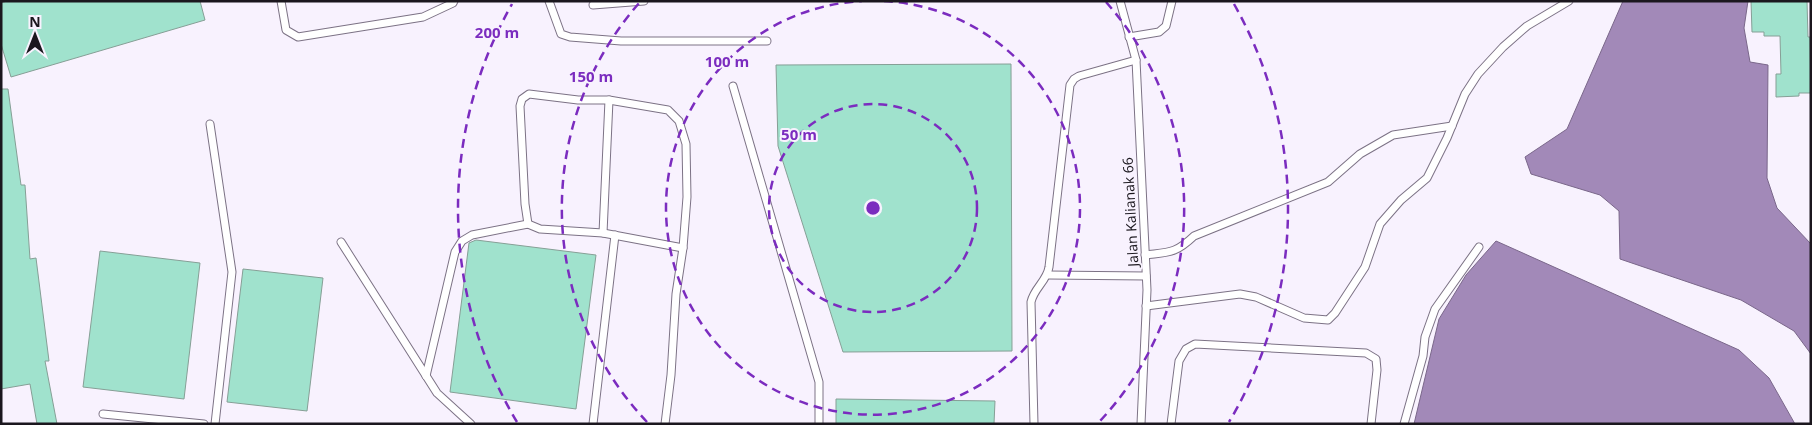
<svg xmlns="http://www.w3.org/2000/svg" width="1812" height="425" font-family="'Open Sans',sans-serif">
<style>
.water{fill:#a289b8;stroke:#7a678a}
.building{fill:#a0e2cd;stroke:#869f96}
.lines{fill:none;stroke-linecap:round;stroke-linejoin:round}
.lane-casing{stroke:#7c7285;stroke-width:9}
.lane{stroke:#fff;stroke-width:7}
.ring{fill:none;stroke:#7b2cbf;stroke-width:2.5;stroke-dasharray:9 6}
.labels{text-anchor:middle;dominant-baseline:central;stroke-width:4;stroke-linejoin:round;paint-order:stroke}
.street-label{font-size:14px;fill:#1b171e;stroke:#f8f2fe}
.centre{fill:#7b2cbf;stroke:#f8f2fe;stroke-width:2.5}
.ring-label{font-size:15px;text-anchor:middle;font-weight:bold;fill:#7b2cbf;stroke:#f8f2fe;stroke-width:4;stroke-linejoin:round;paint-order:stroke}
</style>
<rect width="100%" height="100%" fill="#f8f2fe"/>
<g class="water">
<polygon points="1623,1 1748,1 1744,28 1750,62 1768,65 1767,178 1777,208 1811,244 1811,354 1794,331 1741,300 1620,259 1619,211 1600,195 1531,174 1525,157 1567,129"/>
<polygon points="1496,241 1739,350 1769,378 1795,424 1414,424 1439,319 1466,275"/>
</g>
<g class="building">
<polygon points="7,1 200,1 205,20 11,77 1,44 1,3"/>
<polygon points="1751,1 1807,1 1808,37 1810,37 1811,93 1799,93 1799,96 1776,97 1776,74 1781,74 1780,36 1764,36 1764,32 1752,32"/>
<polygon points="1011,64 1012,351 843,352 778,146 776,65"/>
<polygon points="1,89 8,89 21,185 25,185 30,259 36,258 49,361 45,361 57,424 37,424 30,384 1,389"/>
<polygon points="476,240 596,255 576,409 450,392 469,243"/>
<polygon points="100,251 200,263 184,399 83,387"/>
<polygon points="243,269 323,278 307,411 227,402"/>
<polygon points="836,399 995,401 994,424 836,424"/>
</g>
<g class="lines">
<defs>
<g id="lane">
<polyline points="281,1 286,30 298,37 423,17 453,3 454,1"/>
<polyline points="549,1 561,34 570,37 621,41 767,41"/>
<polyline points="1120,1 1136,60 1147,290 1141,424"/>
<polyline points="593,5 644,1"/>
<polyline points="1129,37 1159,32 1166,26 1172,1"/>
<polyline points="733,86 819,382 819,424"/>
<polyline points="609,100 668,110 679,121 686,144 687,197 683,248 676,294 671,375 665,424"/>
<polyline points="210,124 232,272 215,424"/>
<polyline points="528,224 525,204 520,106 522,99 529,94 578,100 609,100 603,233"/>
<polyline points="341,242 437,393 471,424"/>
<path d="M1145,255C1169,252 1175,254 1194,236L1328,182L1360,154L1393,135L1452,126"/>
<polyline points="1048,275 1146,276"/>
<polyline points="1146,306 1240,294 1256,297 1304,318 1328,320 1335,313 1365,267 1380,224 1401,200 1427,178 1447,138 1465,94 1478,74 1503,47 1527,26 1569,1"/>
<polyline points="426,376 455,252 462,241 472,235 528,224 540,229 603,233 683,248"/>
<polyline points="103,414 204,424"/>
<polyline points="593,424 615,235"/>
<path d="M1034,424L1031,302C1034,288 1047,281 1049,267L1070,85L1074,79L1079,76L1136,60"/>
<polyline points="1171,424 1179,361 1186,349 1195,344 1366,353 1376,359 1377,370 1371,424"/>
<polyline points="1404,424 1423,356 1425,337 1435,309 1479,247"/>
</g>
</defs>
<use href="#lane" class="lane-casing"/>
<use href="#lane" class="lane"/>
</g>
<g class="ring">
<circle cx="873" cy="208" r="104"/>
<path d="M884 1A207 207 0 1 1 862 1"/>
<path d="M647 422A311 311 0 0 1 640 2M1106 2A311 311 0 0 1 1099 422"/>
<path d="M517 422A415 415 0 0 1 512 4M1234 4A415 415 0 0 1 1229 422"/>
</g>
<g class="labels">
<g class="street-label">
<text transform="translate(1130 212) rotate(-93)">Jalan Kalianak 66</text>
</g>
</g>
<circle cx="873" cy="208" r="8" class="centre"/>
<g class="ring-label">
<text x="497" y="38">200 m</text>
<text x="727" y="67">100 m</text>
<text x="591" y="82">150 m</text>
<text x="799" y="140">50 m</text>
</g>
<rect width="1812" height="425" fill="none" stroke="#1b171e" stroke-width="5"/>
<g transform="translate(35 35)" stroke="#f8f2fe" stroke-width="4" paint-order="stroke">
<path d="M0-4L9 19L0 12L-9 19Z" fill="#1b171e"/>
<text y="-8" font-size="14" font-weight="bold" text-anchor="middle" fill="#1b171e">N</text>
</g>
</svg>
